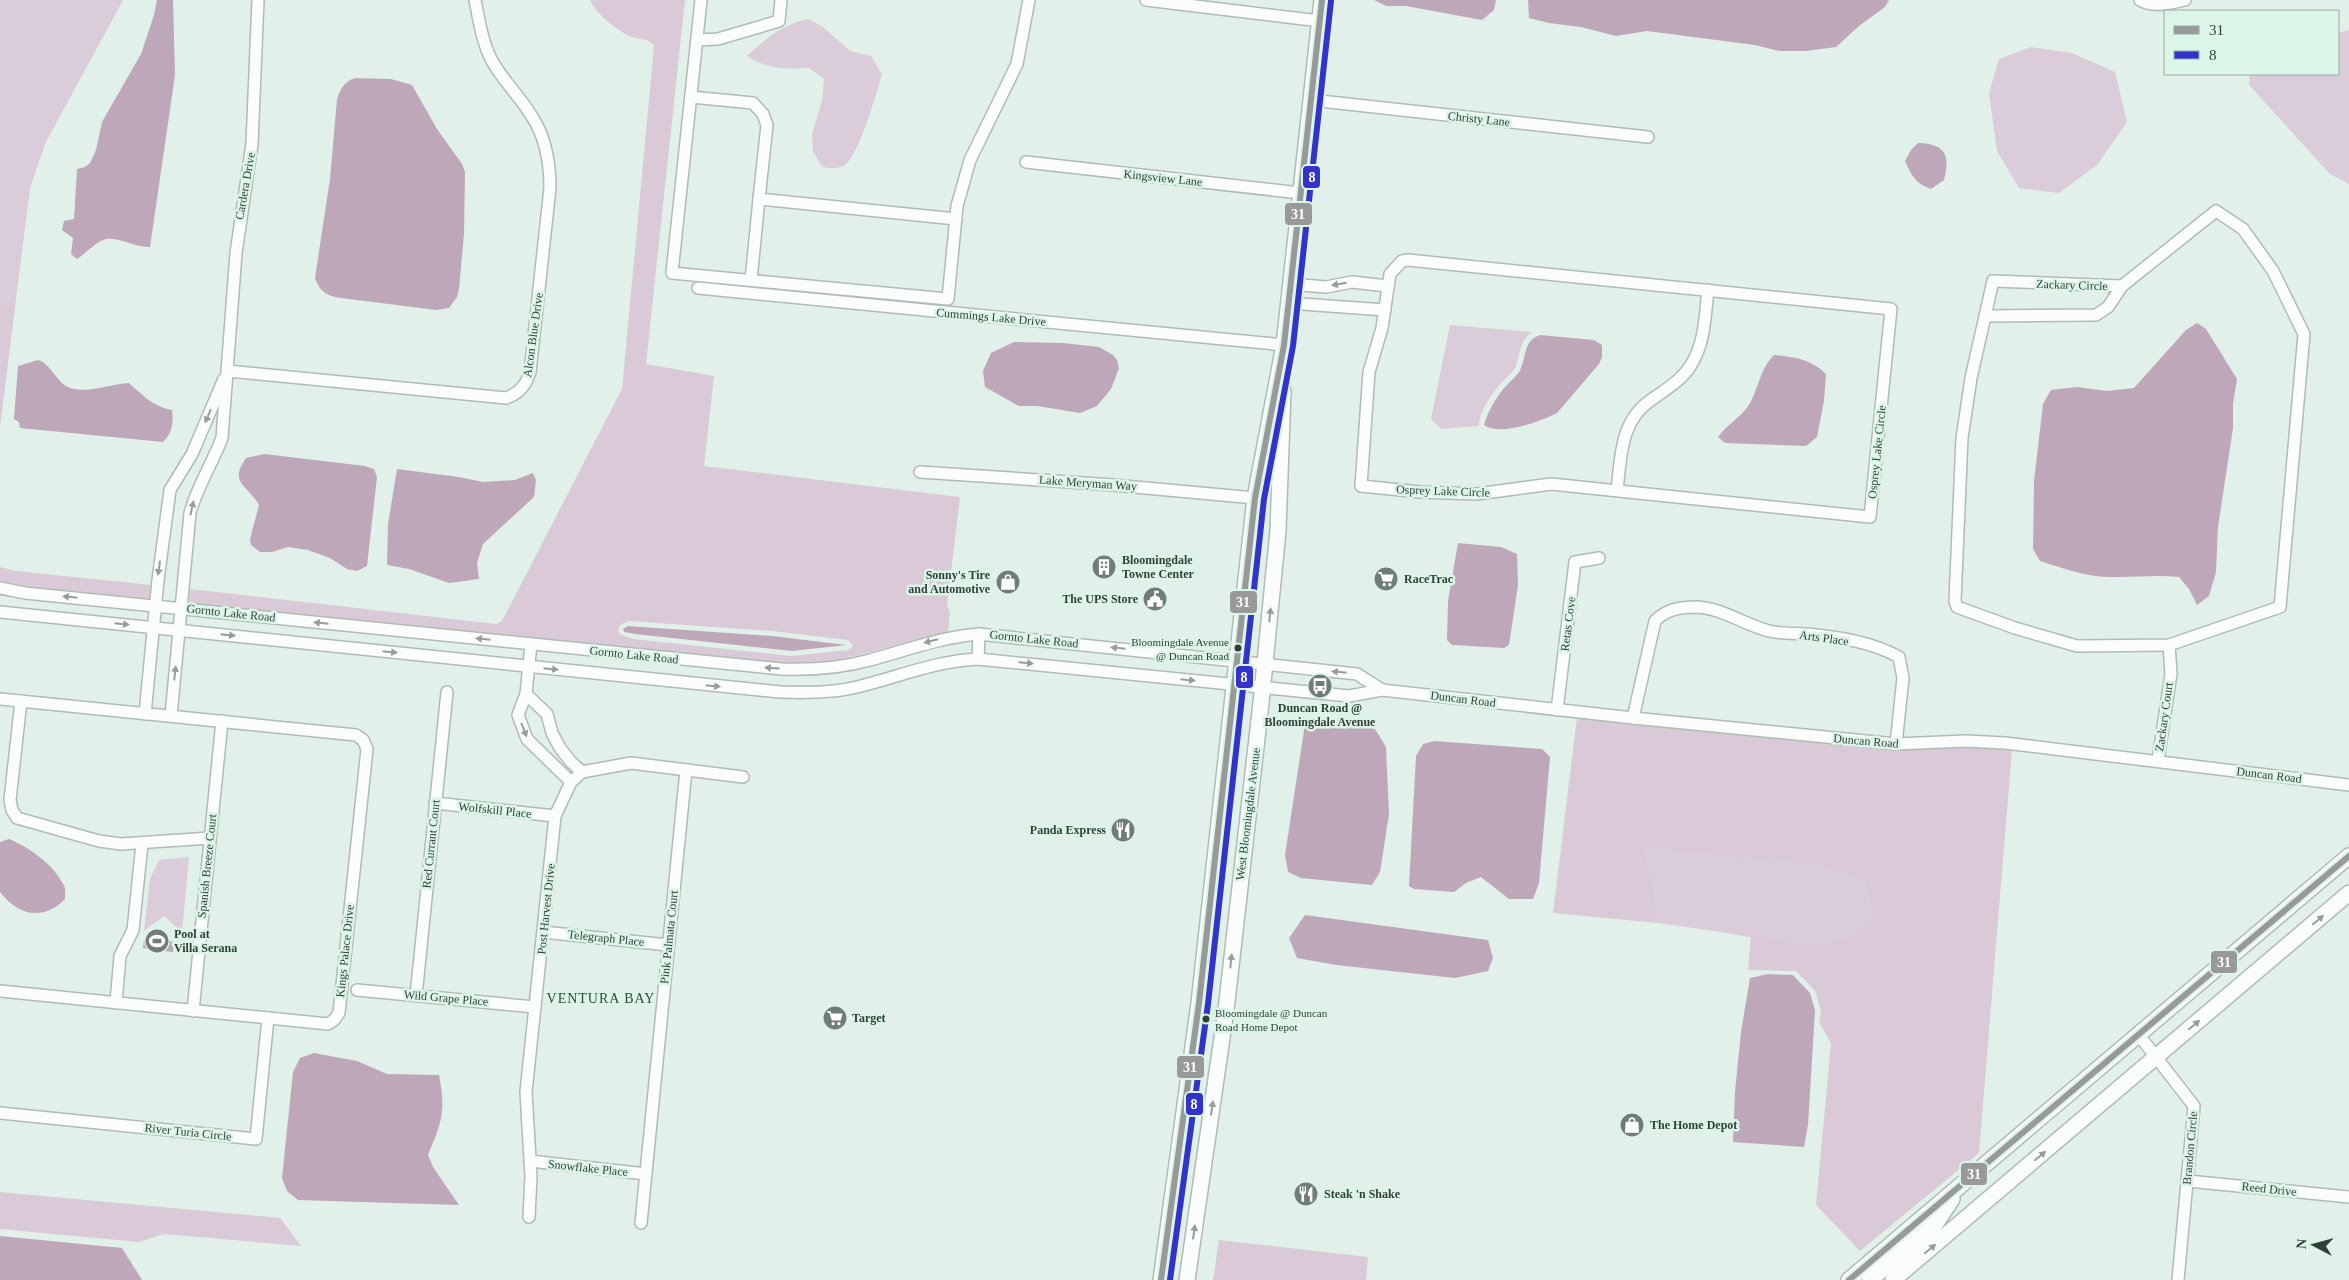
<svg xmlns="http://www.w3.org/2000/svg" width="2349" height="1280" font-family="Georgia,serif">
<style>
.green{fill:#daccd8}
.forest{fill:#dacad7;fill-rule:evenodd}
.water{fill:#bfa7ba}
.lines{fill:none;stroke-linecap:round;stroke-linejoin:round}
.minor-casing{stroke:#b0bbb5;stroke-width:14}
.major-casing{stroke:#b0bbb5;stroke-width:18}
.minor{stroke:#fafdfc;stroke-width:11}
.major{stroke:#fafdfc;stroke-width:15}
.bus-1-casing{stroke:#dbf6e8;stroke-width:10}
.bus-2-casing{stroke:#dbf6e8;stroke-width:10}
.bus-1{stroke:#999;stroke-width:6}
.bus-2{stroke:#33c;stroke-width:6}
.oneway{fill:#969e9a}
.bus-dot{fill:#333e38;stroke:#dbf6e8;stroke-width:2}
.labels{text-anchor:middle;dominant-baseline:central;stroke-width:5;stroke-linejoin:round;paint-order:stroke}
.bus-label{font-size:11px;fill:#333e38;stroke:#dbf6e8;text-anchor:end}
.street-label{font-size:12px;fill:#333e38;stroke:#dbf6e8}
.poi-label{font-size:12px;font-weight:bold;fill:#333e38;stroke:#dbf6e8;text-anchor:start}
.neighbourhood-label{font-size:14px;letter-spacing:1px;fill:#2f463a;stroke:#dbf6e8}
.line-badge{stroke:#dbf6e8;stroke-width:2}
.badge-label{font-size:14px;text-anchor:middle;font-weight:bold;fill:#fff}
</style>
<rect width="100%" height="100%" fill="#e1f0e8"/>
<g class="green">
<polygon points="0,0 123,0 45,144 30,188 15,307 0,303"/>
<path d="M809,19L823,27L850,51L871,56L882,74C876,95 861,147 848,162C841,170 831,168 822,167L813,151L812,134L822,101L824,79L809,68C786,69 766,69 747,56C766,38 783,24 809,19Z"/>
<polygon points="2349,30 2349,184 2330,174 2249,85 2249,74 2338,74 2338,33"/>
<polygon points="2031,47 2072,53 2115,72 2127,122 2097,165 2059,193 2019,188 1997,151 1989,93 1999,59"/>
<path d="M1450,325L1533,332C1520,338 1520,354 1516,366C1513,373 1505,378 1500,384C1491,395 1479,412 1479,426L1441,429L1431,419Z"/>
<polygon points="1644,849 1819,866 1864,882 1871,912 1855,935 1811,945 1772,941 1721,932 1658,923 1653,879"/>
<polygon points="189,857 182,932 164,916 144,931 150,879 159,860"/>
</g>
<g class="forest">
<path d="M590,0H685L646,364L714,376L704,466L960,497L947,606L950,611L948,632C889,645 844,665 783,663L189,603L190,589L496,624L502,621L622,389L654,46C650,37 635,40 627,35C614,27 596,14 590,0ZM628,621L772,631L848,640L853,646L848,650L791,656L634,639L621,635L618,630L620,625Z"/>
<polygon points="0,303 15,307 0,427"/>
<polygon points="0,567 16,571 151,585 150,599 11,585 0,582"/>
<polygon points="1577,718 1896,749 1967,747 2012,750 1979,1153 1860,1251 1816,1205 1831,1043 1819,1022 1821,1011 1815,991 1796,971 1748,970 1751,937 1811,945 1855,935 1871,912 1864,882 1819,866 1644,849 1653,879 1658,923 1553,913"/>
<polygon points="0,1192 280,1218 301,1246 164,1234 139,1242 0,1229"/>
<polygon points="1219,1240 1368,1257 1366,1280 1213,1280"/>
</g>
<g class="water">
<path d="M157,0H173L175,75L150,247C135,248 115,235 103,240C96,242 85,254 77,259L71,254L73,238L62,230L64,221L74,219L77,169L85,167L90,163L96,150L102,122L141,54L154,15Z"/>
<polygon points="1374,0 1496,0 1494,10 1482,20 1406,6 1386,6"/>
<polygon points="1528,0 1889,0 1885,7 1859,26 1836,47 1806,51 1779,51 1755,45 1647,31 1616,36 1581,27 1549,23 1529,18"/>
<path d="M355,78L391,79L412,85L437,129L462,164L465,172L464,234L459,289L457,297L449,308L436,310L341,298C327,296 320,292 315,278L330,179L337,99C341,88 344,82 355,78Z"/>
<path d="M1918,143C1946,144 1950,155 1944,180L1931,189C1916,184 1911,175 1905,161L1911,150Z"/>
<path d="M2197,323L2206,329L2237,379L2233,404V428L2218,527L2216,572L2209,596L2197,605L2189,589L2179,577C2149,574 2119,580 2089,575C2073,572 2056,566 2040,561L2033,549L2034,481L2043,404L2051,390L2077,387L2107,391L2134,388L2186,330Z"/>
<path d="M1540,335L1594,340L1602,345V357L1599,364L1557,413C1541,421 1500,437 1484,425C1488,411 1496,397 1506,386C1510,381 1516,377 1519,372C1527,359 1522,341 1540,335Z"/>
<polygon points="1014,342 1063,343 1099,347 1113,355 1117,360 1119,368 1111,389 1097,406 1080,413 1037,406 1019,406 985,387 983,371 991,353"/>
<path d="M1774,355C1795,357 1811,359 1826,374L1824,401L1817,437L1806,446L1725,443L1718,437C1727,424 1742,417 1750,403C1759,387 1760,369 1774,355Z"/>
<path d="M38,360C49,363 54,376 63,384C80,397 109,384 129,383C142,395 154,407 172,410C174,422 172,434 163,442L20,428L19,422L14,419L18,366Z"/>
<path d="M264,454L365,466L374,469L377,477L367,566L357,571L347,569L330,558L308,550L288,547L272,552H260L251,545L250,539L259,505C248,485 228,484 246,458Z"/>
<polygon points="397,469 459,477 483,482 515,480 533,473 536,480 534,497 483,544 477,563 479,579 449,583 409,569 387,565 388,524"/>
<polygon points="1458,543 1501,547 1517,554 1518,585 1509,645 1504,648 1452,645 1447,640 1448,601"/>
<polygon points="628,626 772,636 847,645 792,651 635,634 624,632 623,629"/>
<polygon points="1314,718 1340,720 1375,729 1386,747 1389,814 1380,872 1372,885 1301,878 1288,872 1285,855 1305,724"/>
<polygon points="1434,741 1542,749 1550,757 1539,883 1533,899 1509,899 1481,877 1466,883 1454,892 1414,889 1409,886 1416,756 1423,744"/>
<path d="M9,839C29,847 54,865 63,884C66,888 65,894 65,899C44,921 18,916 0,892V842Z"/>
<polygon points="1305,915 1488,940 1493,958 1488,971 1455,978 1336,965 1297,958 1289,938"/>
<polygon points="158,929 165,931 170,941 174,942 173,952 164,951 164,947 153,946 152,950 143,948 144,940 148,940 148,936 151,936"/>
<polygon points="1768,974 1793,975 1810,993 1815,1010 1808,1125 1804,1147 1733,1142 1735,1092 1741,1032 1750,978"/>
<path d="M314,1053L357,1061L387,1074L439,1075C446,1111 442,1122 428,1155L433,1167L459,1205L298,1200L287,1191L282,1178L293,1072L300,1058Z"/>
<polygon points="0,1236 122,1248 142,1280 0,1280"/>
</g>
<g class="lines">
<defs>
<g id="minor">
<polyline points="701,0 672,273 948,299 957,206 970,160 1017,64 1029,0"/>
<polyline points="1146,0 1320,21"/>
<path d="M2140,0C2152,8 2172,3 2185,0"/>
<polyline points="697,40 718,39 779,21 781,0"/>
<polyline points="691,97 753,103 763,114 767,125 759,199"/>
<polyline points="1311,100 1648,137"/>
<polyline points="1026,162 1300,193"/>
<polygon points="2216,211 2243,229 2273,271 2304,334 2280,607 2169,645 2077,646 2015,628 1957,607 1955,601 1962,438 1971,378 1993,281 2122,286"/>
<polygon points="1408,260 1891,309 1870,517 1551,484 1477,494 1420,492 1361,486 1369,372 1382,328 1390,274 1402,261"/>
<polyline points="751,280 759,199 956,219"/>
<polyline points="1290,284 1326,287 1352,282 1387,286"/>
<polyline points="698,288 1284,345"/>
<polyline points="1288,303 1385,310"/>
<polyline points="1985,316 2096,315 2108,307 2122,286"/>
<path d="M228,371L506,398C520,393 526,385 530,372L550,188C550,162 546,137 531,115C519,95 502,80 491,59C482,41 479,20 475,0"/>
<polyline points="920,472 1113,485 1255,498"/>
<path d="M1617,490C1621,457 1620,421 1651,400C1666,389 1681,381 1691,365C1705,343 1705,315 1708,290"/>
<path d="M0,588L25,593L782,669C812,670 841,668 870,660C907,650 941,637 979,634L1357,674L1382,690"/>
<path d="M0,612L780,692C805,693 833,693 857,687C898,677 935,661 978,659L1349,696L1382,690L1633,718L1896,744L1966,741L2005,743L2349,785"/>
<polyline points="531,644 526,694 518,715 527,739 571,782"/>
<polyline points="978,659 979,634"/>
<polyline points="526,694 547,714 552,733 560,748 571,762 582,772"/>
<polyline points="0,699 356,735 363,740 367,749 339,1013 334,1020 328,1024 0,991"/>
<polyline points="21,701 10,800 12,810 17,818 99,841 121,844 210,838"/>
<polyline points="1557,710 1575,562 1599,558"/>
<polyline points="145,714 158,580 170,490 192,454 224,379"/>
<path d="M171,716L190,513C197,487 212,464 222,438L236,253L252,144L258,0"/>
<path d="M1633,718L1655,621C1666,609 1681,607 1697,607C1722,608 1745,625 1769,631C1781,634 1795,633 1807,634C1839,637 1872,642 1899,657L1903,678L1896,744"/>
<polyline points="2158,760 2171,674 2169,645"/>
<polyline points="435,803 555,816"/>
<polyline points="543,932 668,945"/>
<polyline points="357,990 535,1007"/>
<polyline points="416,996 447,692"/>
<polyline points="116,1003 120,956 133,930 142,844"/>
<polyline points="193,1011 222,721"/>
<polyline points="2138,1034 2194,1106 2178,1280"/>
<polyline points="0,1113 256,1139 268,1018"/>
<polyline points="530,1161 646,1174"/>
<polyline points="2188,1181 2349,1197"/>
<polyline points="529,1217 531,1176 526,1092 555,816 571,782 582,772 631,763 743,777"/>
<polyline points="641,1223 686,770"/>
</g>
<g id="major">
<polyline points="1161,1280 1199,1003 1255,498 1284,345 1322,0"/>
<polyline points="1187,1280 1226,1010 1261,703 1278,531 1283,391"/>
<polyline points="1849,1280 2349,856"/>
<polyline points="1870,1280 1935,1225 1952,1199"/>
<polyline points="1893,1280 2349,893"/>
</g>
</defs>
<use href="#minor" class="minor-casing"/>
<use href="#major" class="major-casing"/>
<use href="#minor" class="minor"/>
<use href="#major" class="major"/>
<defs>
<g id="bus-1">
<polyline points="1161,1280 1199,1003 1255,498 1284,345 1322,0"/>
<polyline points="1849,1280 2349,856"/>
</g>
<polyline id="bus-2" points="1170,1280 1208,1004 1264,499 1293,346 1331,1"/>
</defs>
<use href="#bus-1" class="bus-1-casing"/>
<use href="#bus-2" class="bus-2-casing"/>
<use href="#bus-1" class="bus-1"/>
<use href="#bus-2" class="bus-2"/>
</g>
<defs><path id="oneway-solid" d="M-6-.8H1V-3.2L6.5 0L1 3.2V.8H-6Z" transform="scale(1.25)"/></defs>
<g class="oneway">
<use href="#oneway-solid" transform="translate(1339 284) rotate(170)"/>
<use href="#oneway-solid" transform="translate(208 416) rotate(113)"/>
<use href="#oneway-solid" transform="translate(192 508) rotate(-77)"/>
<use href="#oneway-solid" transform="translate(159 568) rotate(98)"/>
<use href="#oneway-solid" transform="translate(70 597) rotate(-174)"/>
<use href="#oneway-solid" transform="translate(1270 615) rotate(-84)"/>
<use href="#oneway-solid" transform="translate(321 623) rotate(-174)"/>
<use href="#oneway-solid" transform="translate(122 624) rotate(6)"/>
<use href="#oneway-solid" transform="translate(228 635) rotate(6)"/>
<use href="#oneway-solid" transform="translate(483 639) rotate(-174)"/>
<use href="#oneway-solid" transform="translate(931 641) rotate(166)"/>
<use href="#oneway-solid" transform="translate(1118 648) rotate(-174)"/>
<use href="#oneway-solid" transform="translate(390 652) rotate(6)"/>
<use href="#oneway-solid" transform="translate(1026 663) rotate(5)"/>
<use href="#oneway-solid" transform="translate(772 668) rotate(-176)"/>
<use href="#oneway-solid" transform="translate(551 669) rotate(6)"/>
<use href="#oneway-solid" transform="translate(1339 672) rotate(-174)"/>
<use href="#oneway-solid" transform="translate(175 673) rotate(-84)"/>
<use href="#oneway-solid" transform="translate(1188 680) rotate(6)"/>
<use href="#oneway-solid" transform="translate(713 686) rotate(6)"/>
<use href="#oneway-solid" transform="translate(524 730) rotate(69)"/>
<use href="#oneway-solid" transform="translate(2318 920) rotate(-40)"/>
<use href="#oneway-solid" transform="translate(1231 961) rotate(-84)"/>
<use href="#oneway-solid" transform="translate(2194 1025) rotate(-40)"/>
<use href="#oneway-solid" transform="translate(1212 1108) rotate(-82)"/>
<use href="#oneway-solid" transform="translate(2040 1156) rotate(-40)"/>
<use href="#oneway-solid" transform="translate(1194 1232) rotate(-82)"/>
<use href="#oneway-solid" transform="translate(1930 1249) rotate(-40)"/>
</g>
<defs>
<symbol id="building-disc" viewBox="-11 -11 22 22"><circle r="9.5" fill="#707c76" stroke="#dbf6e8"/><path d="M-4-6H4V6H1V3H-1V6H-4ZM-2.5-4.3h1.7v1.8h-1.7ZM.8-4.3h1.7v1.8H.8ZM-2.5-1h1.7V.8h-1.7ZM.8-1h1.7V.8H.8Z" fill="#fff"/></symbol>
<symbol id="supermarket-disc" viewBox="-11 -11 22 22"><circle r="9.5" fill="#707c76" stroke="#dbf6e8"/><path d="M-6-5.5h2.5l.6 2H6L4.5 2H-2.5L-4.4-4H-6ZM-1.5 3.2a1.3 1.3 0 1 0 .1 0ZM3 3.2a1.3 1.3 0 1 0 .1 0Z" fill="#fff"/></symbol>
<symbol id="shop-disc" viewBox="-11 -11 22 22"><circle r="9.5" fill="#707c76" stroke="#dbf6e8"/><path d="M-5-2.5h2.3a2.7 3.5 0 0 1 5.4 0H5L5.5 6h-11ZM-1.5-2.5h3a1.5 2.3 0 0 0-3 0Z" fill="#fff"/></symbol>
<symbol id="civic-disc" viewBox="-11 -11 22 22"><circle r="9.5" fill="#707c76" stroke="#dbf6e8"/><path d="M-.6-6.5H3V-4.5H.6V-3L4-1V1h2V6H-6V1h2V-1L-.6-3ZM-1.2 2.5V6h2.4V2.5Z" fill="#fff"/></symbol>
<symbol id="bus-disc" viewBox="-11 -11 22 22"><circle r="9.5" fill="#707c76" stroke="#dbf6e8"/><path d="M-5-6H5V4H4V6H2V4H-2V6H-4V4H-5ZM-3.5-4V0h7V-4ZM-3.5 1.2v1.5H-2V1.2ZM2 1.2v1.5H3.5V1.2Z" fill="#fff"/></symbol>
<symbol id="restaurant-disc" viewBox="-11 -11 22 22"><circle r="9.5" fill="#707c76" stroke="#dbf6e8"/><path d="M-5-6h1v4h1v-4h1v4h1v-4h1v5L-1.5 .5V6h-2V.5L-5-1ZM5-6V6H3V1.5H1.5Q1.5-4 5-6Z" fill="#fff"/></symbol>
<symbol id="stadium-disc" viewBox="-11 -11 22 22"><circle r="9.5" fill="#707c76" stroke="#dbf6e8"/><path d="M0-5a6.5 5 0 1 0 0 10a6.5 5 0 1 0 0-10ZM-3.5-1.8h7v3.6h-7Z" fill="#fff"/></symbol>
</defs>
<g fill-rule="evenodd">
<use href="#building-disc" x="1090" y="553" width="28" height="28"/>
<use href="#supermarket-disc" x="1372" y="565" width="28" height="28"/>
<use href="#shop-disc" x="994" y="568" width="28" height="28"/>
<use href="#civic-disc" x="1141" y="585" width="28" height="28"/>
<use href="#bus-disc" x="1306" y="672" width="28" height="28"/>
<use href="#restaurant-disc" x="1109" y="816" width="28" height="28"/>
<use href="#stadium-disc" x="143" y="927" width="28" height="28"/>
<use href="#supermarket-disc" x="821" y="1004" width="28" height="28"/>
<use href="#shop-disc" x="1618" y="1111" width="28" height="28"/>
<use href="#restaurant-disc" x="1292" y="1180" width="28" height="28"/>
</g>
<g class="bus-dot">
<circle cx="1238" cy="648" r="4.5"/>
<circle cx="1206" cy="1019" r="4.5"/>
</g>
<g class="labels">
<g class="bus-label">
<text x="1229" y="642">Bloomingdale Avenue<tspan x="1229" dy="14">@ Duncan Road</tspan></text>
<text x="1215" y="1013" text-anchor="start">Bloomingdale @ Duncan<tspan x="1215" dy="14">Road Home Depot</tspan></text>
</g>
<g class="street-label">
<text transform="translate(1479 119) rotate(6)">Christy Lane</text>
<text transform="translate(1163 178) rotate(6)">Kingsview Lane</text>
<text transform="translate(245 186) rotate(-80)">Cardera Drive</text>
<text transform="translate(2072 285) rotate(2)">Zackary Circle</text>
<text transform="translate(991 317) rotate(5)">Cummings Lake Drive</text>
<text transform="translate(533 335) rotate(-82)">Alcon Blue Drive</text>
<text transform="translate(1877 452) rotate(-84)">Osprey Lake Circle</text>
<text transform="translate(1088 483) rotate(4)">Lake Meryman Way</text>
<text transform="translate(1443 491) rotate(2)">Osprey Lake Circle</text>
<text transform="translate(231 613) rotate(6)">Gornto Lake Road</text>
<text transform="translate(1568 624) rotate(-83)">Retas Cove</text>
<text transform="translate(1824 638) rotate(8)">Arts Place</text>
<text transform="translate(1034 639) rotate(6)">Gornto Lake Road</text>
<text transform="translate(634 655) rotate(6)">Gornto Lake Road</text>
<text transform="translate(1463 699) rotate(7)">Duncan Road</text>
<text transform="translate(2164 717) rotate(-82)">Zackary Court</text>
<text transform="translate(1866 741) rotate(5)">Duncan Road</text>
<text transform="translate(2269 775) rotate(7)">Duncan Road</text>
<text transform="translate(495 810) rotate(6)">Wolfskill Place</text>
<text transform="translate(1248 814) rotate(-83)">West Bloomingdale Avenue</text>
<text transform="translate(431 844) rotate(-84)">Red Currant Court</text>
<text transform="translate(207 866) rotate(-84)">Spanish Breeze Court</text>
<text transform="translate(546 909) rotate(-84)">Post Harvest Drive</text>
<text transform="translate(669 937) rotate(-84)">Pink Palmata Court</text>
<text transform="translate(606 938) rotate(6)">Telegraph Place</text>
<text transform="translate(345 951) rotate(-84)">Kings Palace Drive</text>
<text transform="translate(446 998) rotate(5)">Wild Grape Place</text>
<text transform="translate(188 1132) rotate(6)">River Turia Circle</text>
<text transform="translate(2190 1148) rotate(-85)">Brandon Circle</text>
<text transform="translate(588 1168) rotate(6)">Snowflake Place</text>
<text transform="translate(2269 1189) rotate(6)">Reed Drive</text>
</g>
<g class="poi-label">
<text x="1122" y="560">Bloomingdale<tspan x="1122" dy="14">Towne Center</tspan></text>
<text x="990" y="575" text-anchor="end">Sonny's Tire<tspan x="990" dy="14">and Automotive</tspan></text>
<text x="1404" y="579">RaceTrac</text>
<text x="1138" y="599" text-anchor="end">The UPS Store</text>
<text x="1320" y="708" text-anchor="middle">Duncan Road @<tspan x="1320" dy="14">Bloomingdale Avenue</tspan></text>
<text x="1106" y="830" text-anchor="end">Panda Express</text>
<text x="174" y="934">Pool at<tspan x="174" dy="14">Villa Serana</tspan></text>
<text x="852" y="1018">Target</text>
<text x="1650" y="1125">The Home Depot</text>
<text x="1324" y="1194">Steak 'n Shake</text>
</g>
<g class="neighbourhood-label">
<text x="601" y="998">VENTURA BAY</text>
</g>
</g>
<g class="line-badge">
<rect x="1302" y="165" width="19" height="24" rx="5" fill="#33c"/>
<rect x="1284" y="202" width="29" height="24" rx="5" fill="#999"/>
<rect x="1229" y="590" width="29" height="24" rx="5" fill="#999"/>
<rect x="1235" y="665" width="19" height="24" rx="5" fill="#33c"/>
<rect x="2210" y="950" width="28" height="24" rx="5" fill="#999"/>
<rect x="1176" y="1055" width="29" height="24" rx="5" fill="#999"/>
<rect x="1185" y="1092" width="19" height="24" rx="5" fill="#33c"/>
<rect x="1960" y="1162" width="28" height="24" rx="5" fill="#999"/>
</g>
<g class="badge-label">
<text x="1312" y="182">8</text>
<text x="1298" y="219">31</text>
<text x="1243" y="607">31</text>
<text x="1244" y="682">8</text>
<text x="2224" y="967">31</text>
<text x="1190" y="1072">31</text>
<text x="1194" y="1109">8</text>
<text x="1974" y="1179">31</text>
</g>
<rect x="2164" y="10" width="175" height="65" fill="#dbf6e8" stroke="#98aca2"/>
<rect x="2174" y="26" width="25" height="8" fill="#999999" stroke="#98aca2"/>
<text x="2209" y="35" font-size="15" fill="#333e38">31</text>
<rect x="2174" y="51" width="25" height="8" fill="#3333cc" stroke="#98aca2"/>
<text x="2209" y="60" font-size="15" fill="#333e38">8</text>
<g transform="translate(2314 1245) rotate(276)" stroke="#dbf6e8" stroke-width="4" paint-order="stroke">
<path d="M0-4L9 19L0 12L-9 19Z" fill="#333e38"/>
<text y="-8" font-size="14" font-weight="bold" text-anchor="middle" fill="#333e38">N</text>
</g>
</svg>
